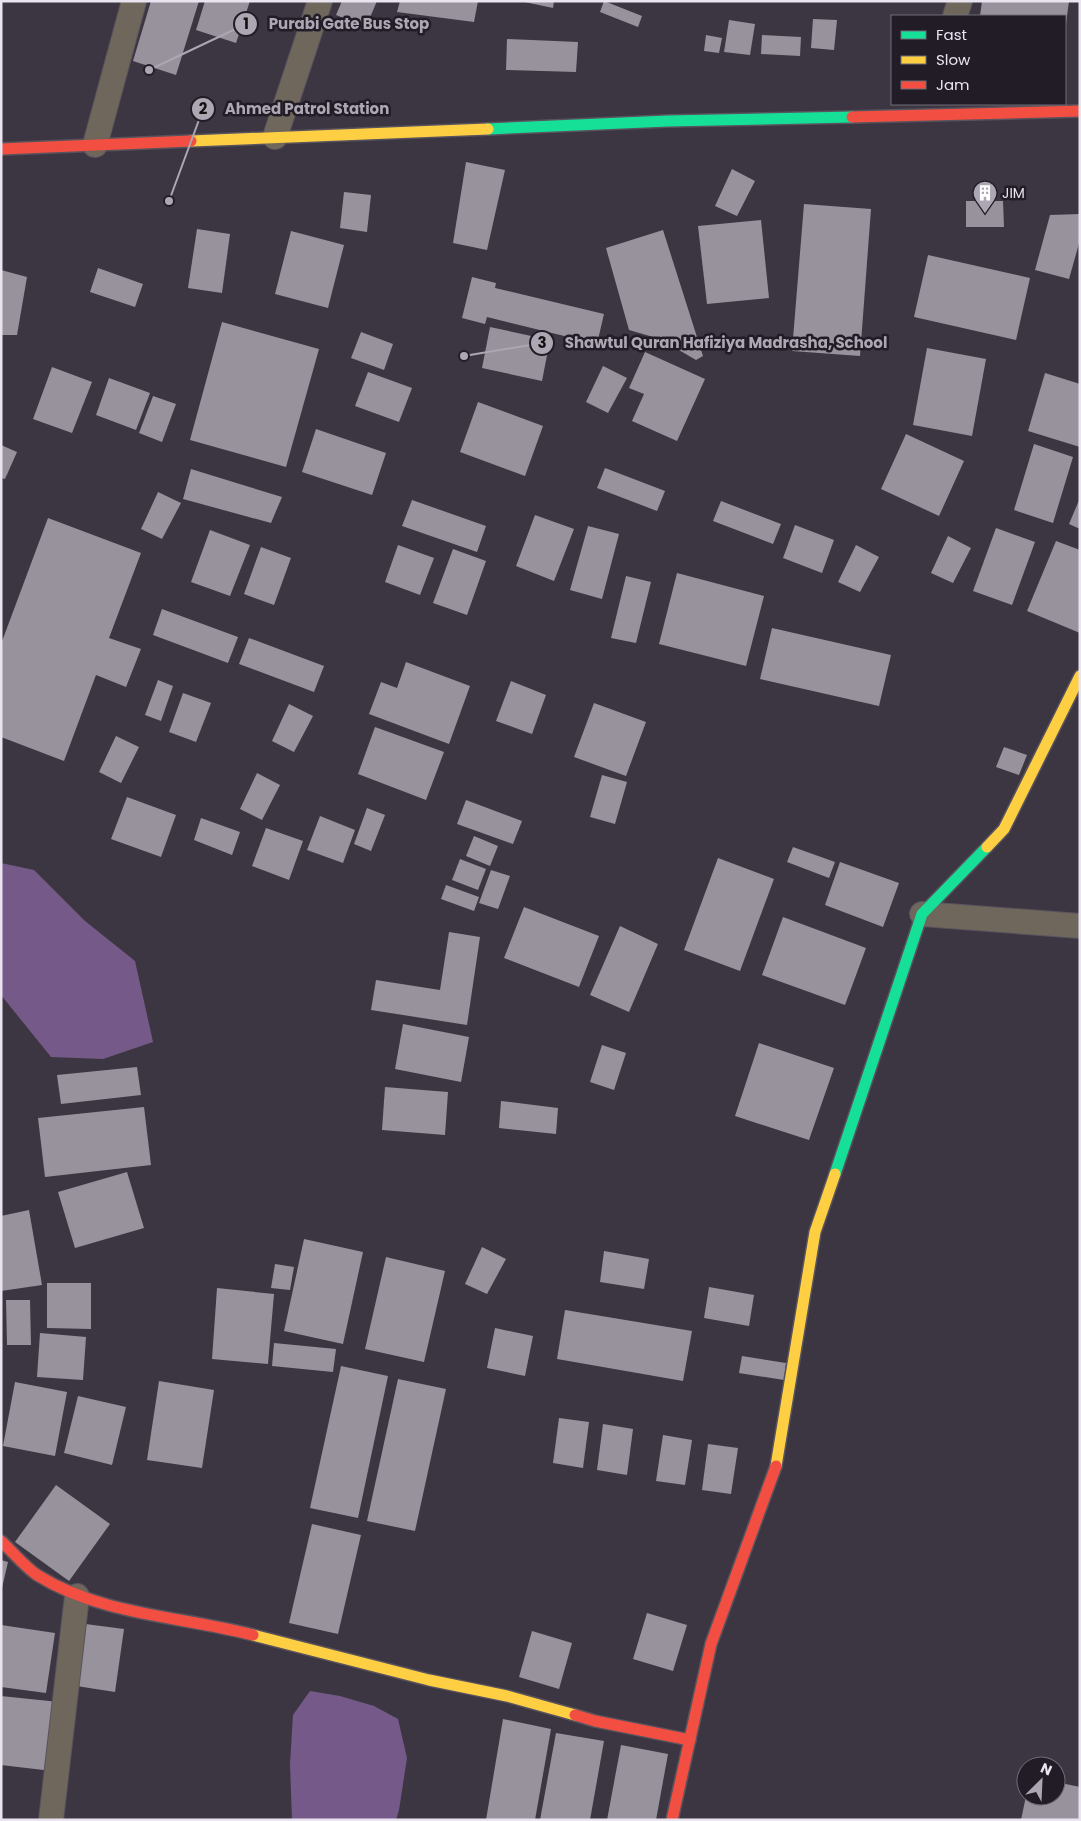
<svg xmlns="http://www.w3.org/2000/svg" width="1081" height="1821" font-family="Poppins,sans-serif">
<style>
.water{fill:#755a89}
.building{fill:#98929d}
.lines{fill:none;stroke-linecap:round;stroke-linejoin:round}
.street-casing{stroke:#58535d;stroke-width:26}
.fast-casing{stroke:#58535d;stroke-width:14}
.slow-casing{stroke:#58535d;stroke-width:14}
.jam-casing{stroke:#58535d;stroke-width:14}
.street{stroke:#6f665c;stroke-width:24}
.fast{stroke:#16e098;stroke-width:11}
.slow{stroke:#ffcf43;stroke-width:11}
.jam{stroke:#f24e42;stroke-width:11}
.labels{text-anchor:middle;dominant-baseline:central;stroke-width:5;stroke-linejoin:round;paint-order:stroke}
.poi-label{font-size:14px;fill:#eae3f0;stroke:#211c26;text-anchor:start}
.leader{fill:none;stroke:#ada6b3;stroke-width:2}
.callout-dot{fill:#ada6b3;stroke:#211c26;stroke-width:2}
.mark-label{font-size:15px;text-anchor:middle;font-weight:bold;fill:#111}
.callout-label{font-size:15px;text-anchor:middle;font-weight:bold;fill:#ada6b3;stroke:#211c26;stroke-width:5;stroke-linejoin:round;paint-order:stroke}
</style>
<rect width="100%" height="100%" fill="#3c3642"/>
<g class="water">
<polygon points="1,863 34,870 85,921 135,961 153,1042 103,1059 51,1057 1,995"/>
<polygon points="310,1691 340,1696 374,1706 398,1719 407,1758 399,1810 396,1820 292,1820 290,1764 293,1715"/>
</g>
<g class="building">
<polygon points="151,1 199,1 176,75 133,61"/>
<polygon points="205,1 250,1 236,43 196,30"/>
<polygon points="342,1 377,1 366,27 336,15"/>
<polygon points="400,1 478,1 474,22 397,12"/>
<polygon points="520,1 554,1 553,8"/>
<polygon points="604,1 642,16 638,27 600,12"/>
<polygon points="982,1 1069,1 1066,24 1065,16 980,16"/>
<polygon points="813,19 837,20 834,50 811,48"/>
<polygon points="729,20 755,24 750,55 724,52"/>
<polygon points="706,35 722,38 719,53 704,51"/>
<polygon points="762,35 801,37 800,56 761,54"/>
<polygon points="507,39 578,42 576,72 506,70"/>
<polygon points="466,162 505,170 487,250 453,243"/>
<polygon points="732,169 755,181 737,216 715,206"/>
<polygon points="344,192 371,195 367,232 340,228"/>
<polygon points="966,201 1003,201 1004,227 966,227"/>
<polygon points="804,204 871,209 860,356 792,351"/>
<polygon points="1080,214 1080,240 1069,279 1035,270 1050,215"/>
<polygon points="761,220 769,298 707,304 698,226"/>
<polygon points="197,229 230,234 222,293 188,288"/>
<polygon points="663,230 703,356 696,360 660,339 629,330 606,248"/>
<polygon points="291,231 344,245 328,308 275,294"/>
<polygon points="928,255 1030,278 1016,340 914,317"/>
<polygon points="98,268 143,284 135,307 90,292"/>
<polygon points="1,270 27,277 17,335 1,335"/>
<polygon points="472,277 496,283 495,288 604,314 597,344 487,317 485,324 462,318"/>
<polygon points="222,322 319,349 286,467 190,440"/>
<polygon points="490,327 550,340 542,381 482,368"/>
<polygon points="361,332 393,344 384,370 351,358"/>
<polygon points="927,348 986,359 972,436 913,425"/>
<polygon points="645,352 705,379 677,441 632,421 644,394 629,388"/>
<polygon points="603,366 627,378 608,413 586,402"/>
<polygon points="52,367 92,382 72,433 33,419"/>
<polygon points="368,372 412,388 399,422 355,406"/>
<polygon points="1045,373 1080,384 1080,447 1028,431"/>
<polygon points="109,378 150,393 136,430 96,415"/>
<polygon points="153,396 176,404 162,442 139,433"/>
<polygon points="478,402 543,426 525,476 460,452"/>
<polygon points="316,429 386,453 372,495 302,472"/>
<polygon points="906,434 964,461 939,516 881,489"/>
<polygon points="1034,444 1073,457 1053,523 1014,510"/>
<polygon points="1,445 17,452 5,479 1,478"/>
<polygon points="605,468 665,491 657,511 597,488"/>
<polygon points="191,469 282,497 271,523 183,499"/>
<polygon points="158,492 181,503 162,539 141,529"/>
<polygon points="1080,498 1080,529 1069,524"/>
<polygon points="412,500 486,526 477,552 402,526"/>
<polygon points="721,501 781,524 773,544 713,521"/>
<polygon points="535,515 574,529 554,581 516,566"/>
<polygon points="48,518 141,553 109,638 141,649 126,687 96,675 64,761 1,737 1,644"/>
<polygon points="795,525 834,540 822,573 783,558"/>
<polygon points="588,526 619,534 602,599 570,590"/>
<polygon points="996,528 1035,542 1012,605 973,591"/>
<polygon points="210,530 250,545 230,596 191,582"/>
<polygon points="948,536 971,548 953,583 931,573"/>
<polygon points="1056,541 1080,550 1080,633 1027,611"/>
<polygon points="398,545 434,558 420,595 385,582"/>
<polygon points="856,545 879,557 860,592 838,582"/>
<polygon points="261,547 291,558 274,605 244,594"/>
<polygon points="453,549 486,561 467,615 433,603"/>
<polygon points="677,573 764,596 746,666 659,644"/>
<polygon points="626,576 651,582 636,643 611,638"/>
<polygon points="162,609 238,637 228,663 153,635"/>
<polygon points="772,628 891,655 879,706 760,679"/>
<polygon points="249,638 324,666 314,692 239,664"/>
<polygon points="406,662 470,686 449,744 369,714 381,682 397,688"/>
<polygon points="158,680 173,686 161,721 145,715"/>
<polygon points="511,681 546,695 532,734 496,721"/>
<polygon points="183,693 211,703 196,742 169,732"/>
<polygon points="594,703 646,722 626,776 574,757"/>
<polygon points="289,704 313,716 294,752 272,741"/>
<polygon points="375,727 444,752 426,800 358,774"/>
<polygon points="116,736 139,747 121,783 99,772"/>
<polygon points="1004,747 1027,755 1019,775 996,767"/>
<polygon points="257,773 280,785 262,820 240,809"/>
<polygon points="602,775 627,782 615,824 590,817"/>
<polygon points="127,797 176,815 161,857 111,839"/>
<polygon points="466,800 522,821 513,844 457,824"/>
<polygon points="367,808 385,815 371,851 354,844"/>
<polygon points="320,816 355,830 343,863 307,850"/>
<polygon points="201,818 240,832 232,855 194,840"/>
<polygon points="266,828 303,841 289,880 252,866"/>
<polygon points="474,836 498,846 490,866 466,856"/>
<polygon points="793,847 835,862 829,878 787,862"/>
<polygon points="718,858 774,879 740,971 684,950"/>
<polygon points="460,859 486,869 478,890 452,880"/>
<polygon points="840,862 899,883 883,927 825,905"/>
<polygon points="491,870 510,876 498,909 479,903"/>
<polygon points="446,885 479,897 474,911 441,899"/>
<polygon points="524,907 599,936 579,987 504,958"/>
<polygon points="783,917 866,948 845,1005 762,975"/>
<polygon points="620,926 658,944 629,1012 590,995"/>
<polygon points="449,932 480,937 467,1025 371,1010 376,980 440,990"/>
<polygon points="403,1024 469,1037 461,1082 395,1069"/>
<polygon points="759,1043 834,1068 809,1140 735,1116"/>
<polygon points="602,1045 626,1053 614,1090 590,1082"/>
<polygon points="137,1067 141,1095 61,1104 57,1075"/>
<polygon points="385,1087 448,1092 445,1135 382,1130"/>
<polygon points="501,1101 558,1108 556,1134 499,1128"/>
<polygon points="144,1107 151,1165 45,1177 38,1118"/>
<polygon points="127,1172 144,1228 75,1248 58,1192"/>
<polygon points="29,1210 42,1285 1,1291 1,1216"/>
<polygon points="304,1239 363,1252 343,1344 284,1331"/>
<polygon points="482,1247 506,1259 487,1294 465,1284"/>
<polygon points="604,1251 649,1259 644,1289 600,1282"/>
<polygon points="386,1257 445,1271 424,1362 365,1349"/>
<polygon points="275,1264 294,1267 290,1290 271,1288"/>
<polygon points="47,1283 91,1283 91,1329 47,1328"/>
<polygon points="709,1287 754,1295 749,1326 704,1318"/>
<polygon points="217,1288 274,1294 268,1364 212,1359"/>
<polygon points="6,1300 30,1300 31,1345 7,1345"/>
<polygon points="565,1310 692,1331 683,1381 557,1359"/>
<polygon points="495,1328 533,1336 525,1376 487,1368"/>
<polygon points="40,1333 86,1337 83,1380 37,1377"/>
<polygon points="274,1343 336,1349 333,1372 272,1366"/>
<polygon points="742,1356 786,1363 784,1380 739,1373"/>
<polygon points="341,1366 388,1376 358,1518 310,1508"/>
<polygon points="398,1379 446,1389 415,1531 367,1521"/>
<polygon points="159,1381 214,1390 202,1468 147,1460"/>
<polygon points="15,1382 67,1392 55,1456 3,1446"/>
<polygon points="78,1396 126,1407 112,1465 64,1453"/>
<polygon points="559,1418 589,1422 583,1468 553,1463"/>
<polygon points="603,1424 633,1429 627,1475 597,1470"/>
<polygon points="663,1435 692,1440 685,1485 656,1481"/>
<polygon points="708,1444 738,1448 731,1494 702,1490"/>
<polygon points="56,1485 110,1524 69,1581 15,1542"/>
<polygon points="312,1524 361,1535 338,1634 289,1623"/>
<polygon points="1,1560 8,1562 2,1588 1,1588"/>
<polygon points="647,1613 687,1625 673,1671 633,1659"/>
<polygon points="78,1623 124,1629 115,1692 70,1685"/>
<polygon points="1,1625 55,1633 46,1693 1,1687"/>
<polygon points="532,1631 572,1643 559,1689 519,1677"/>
<polygon points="1,1696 59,1702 52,1771 1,1765"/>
<polygon points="503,1719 551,1729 535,1820 486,1820"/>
<polygon points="556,1733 604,1741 590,1820 540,1820"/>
<polygon points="621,1745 668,1754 656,1820 607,1820"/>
<polygon points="1056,1782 1080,1787 1080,1820 1021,1820 1026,1796 1056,1796"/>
</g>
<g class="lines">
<defs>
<g id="street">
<polyline points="955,16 960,1"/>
<polyline points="275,137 320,1"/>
<polyline points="95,145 134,1"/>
<polyline points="922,914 1080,926"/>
<polyline points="51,1820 77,1596"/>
</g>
<g id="fast">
<polyline points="488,129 668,121 852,117"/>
<polyline points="835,1174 922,914 987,847"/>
</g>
<g id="slow">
<polyline points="191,141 488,129"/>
<polyline points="987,847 1004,829 1080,676"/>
<polyline points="776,1466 815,1232 835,1174"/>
<polyline points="253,1635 429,1680 507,1696 575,1715"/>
</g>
<g id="jam">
<polyline points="852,117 1080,111"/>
<polyline points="1,149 191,141"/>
<path d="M1,1541C13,1552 24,1566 37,1575C103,1616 181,1616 253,1635"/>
<polyline points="575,1715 595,1721 690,1740"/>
<polyline points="672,1820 711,1644 776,1466"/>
</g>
</defs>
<use href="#street" class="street-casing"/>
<use href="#fast" class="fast-casing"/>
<use href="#slow" class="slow-casing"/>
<use href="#jam" class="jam-casing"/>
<use href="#street" class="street"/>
<use href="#fast" class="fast"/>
<use href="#slow" class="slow"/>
<use href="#jam" class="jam"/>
</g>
<defs>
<symbol id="building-pin" viewBox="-11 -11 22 30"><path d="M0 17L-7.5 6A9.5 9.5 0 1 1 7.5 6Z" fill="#ada6b3" stroke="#211c26"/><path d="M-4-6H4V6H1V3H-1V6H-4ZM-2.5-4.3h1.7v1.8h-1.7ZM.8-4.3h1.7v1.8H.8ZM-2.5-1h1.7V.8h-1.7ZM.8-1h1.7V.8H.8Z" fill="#fff"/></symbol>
</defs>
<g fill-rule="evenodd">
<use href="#building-pin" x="971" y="179" width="28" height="38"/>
</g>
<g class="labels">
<g class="poi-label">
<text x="1002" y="193">JIM</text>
</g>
</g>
<path class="leader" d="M149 70L246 24M169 201L203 109M464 356L542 343"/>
<g class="callout-dot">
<circle cx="149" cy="70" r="5"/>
<circle cx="169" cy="201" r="5"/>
<circle cx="464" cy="356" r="5"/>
<circle cx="246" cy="24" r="12"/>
<circle cx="203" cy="109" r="12"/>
<circle cx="542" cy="343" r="12"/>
</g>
<g class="mark-label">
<text x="246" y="29">1</text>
<text x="203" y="114">2</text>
<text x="542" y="348">3</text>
</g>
<g class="callout-label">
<text x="349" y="29">Purabi Gate Bus Stop</text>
<text x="307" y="114">Ahmed Patrol Station</text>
<text x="726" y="348">Shawtul Quran Hafiziya Madrasha, School</text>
</g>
<rect width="1081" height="1821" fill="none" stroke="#eae3f0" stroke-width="5"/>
<rect x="891" y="15" width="175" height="90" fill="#211c26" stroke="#716c77"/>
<rect x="901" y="31" width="25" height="8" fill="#16e098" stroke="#716c77"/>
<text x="936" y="40" font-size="15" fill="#eae3f0">Fast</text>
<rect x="901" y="56" width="25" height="8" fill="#ffcf43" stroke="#716c77"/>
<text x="936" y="65" font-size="15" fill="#eae3f0">Slow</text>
<rect x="901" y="81" width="25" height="8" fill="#f24e42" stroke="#716c77"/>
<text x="936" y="90" font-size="15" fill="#eae3f0">Jam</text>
<g transform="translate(1041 1781) rotate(24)"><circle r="24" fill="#211c26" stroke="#716c77"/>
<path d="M0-4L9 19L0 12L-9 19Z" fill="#ada6b3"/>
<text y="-8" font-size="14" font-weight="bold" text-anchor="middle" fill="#eae3f0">N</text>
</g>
</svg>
